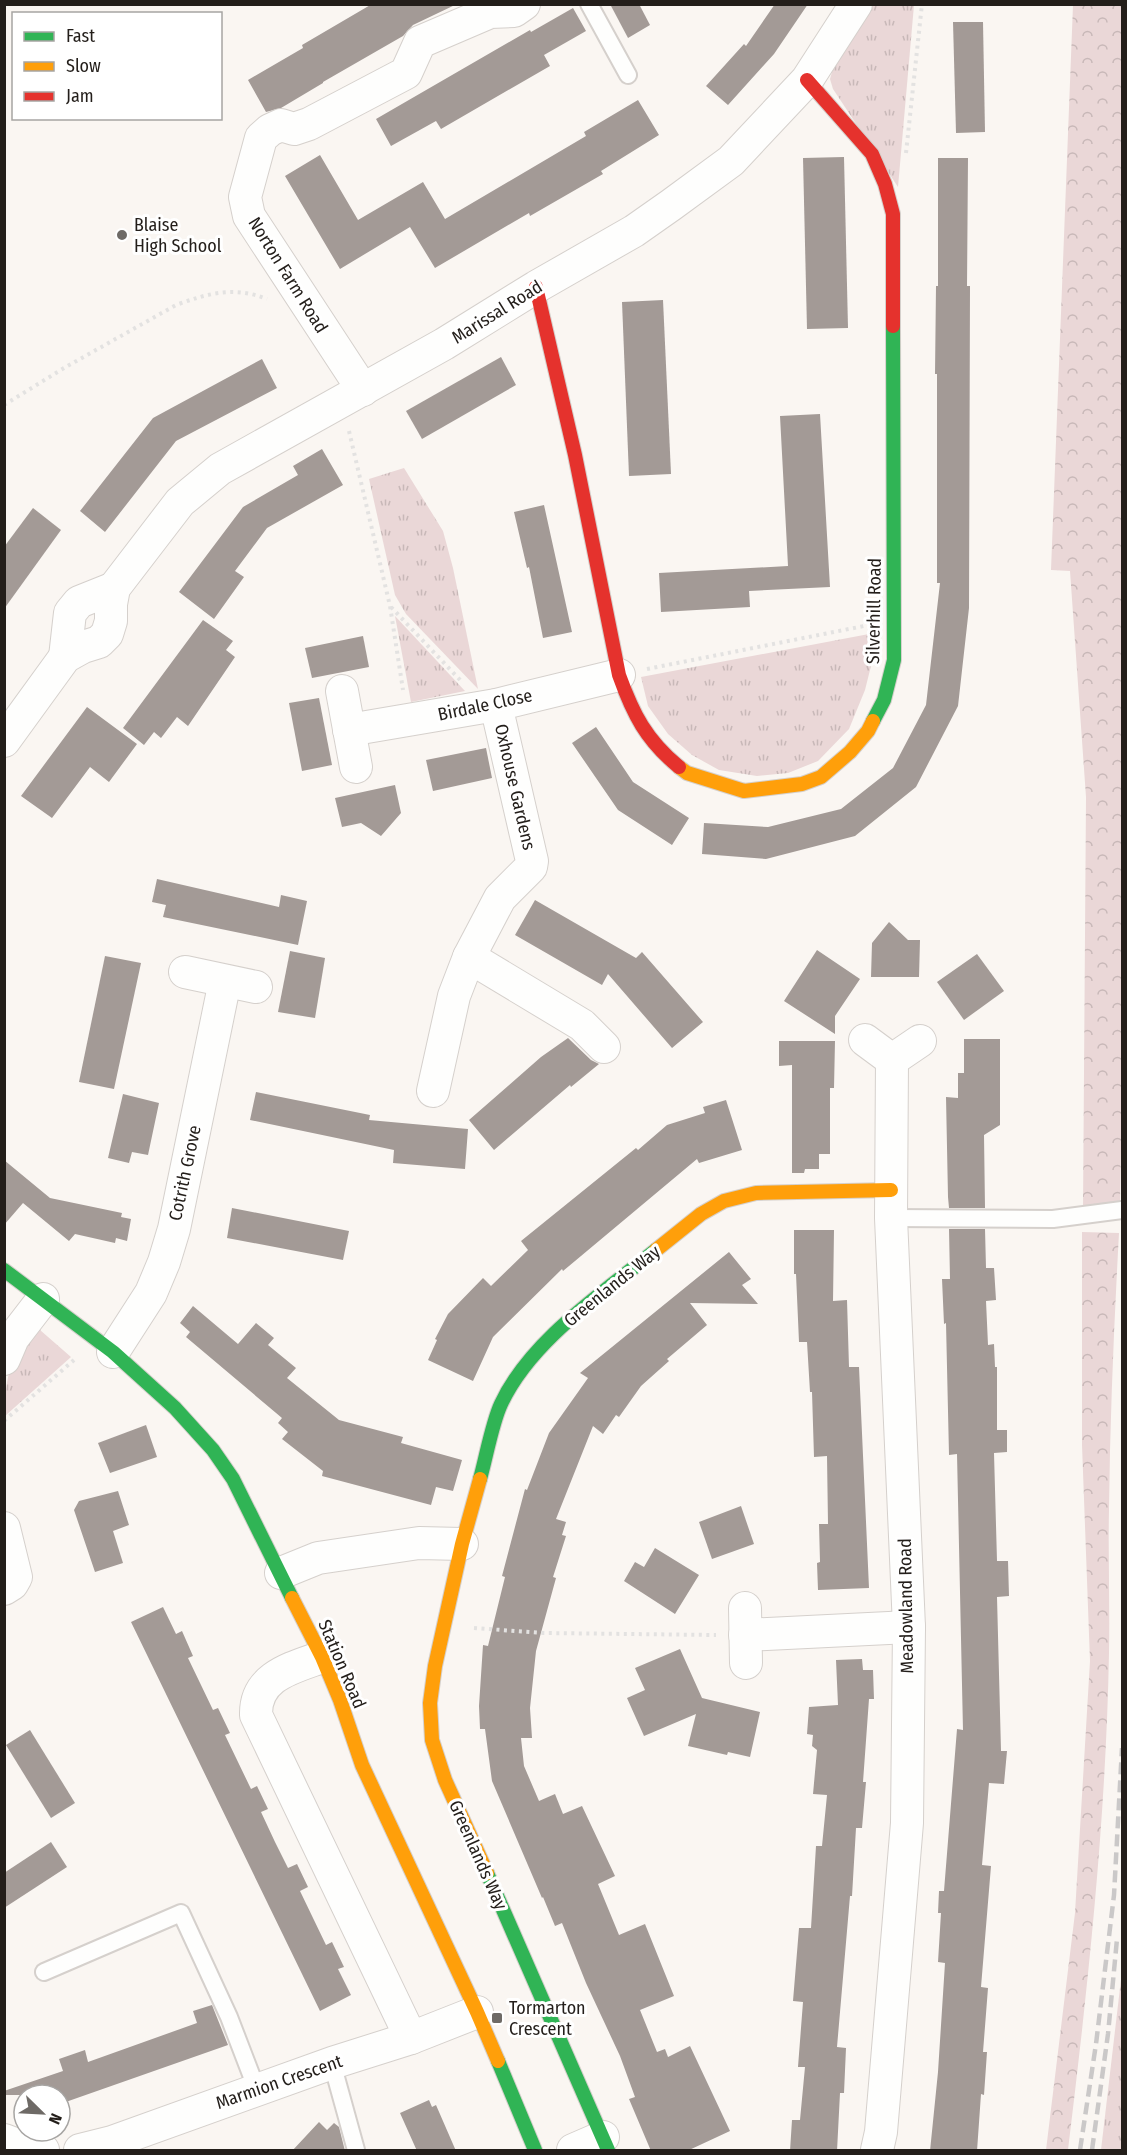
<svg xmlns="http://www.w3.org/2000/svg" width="1127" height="2155" font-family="'Fira Sans Condensed',sans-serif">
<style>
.grass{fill:url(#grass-tufts)}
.forest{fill:url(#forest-crowns)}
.building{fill:#a39a96}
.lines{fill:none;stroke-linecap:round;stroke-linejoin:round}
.lane-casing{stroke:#d5d0cc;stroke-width:20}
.street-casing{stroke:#d5d0cc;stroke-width:34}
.fast-casing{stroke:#d5d0cc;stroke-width:16}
.slow-casing{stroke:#d5d0cc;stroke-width:16}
.jam-casing{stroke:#d5d0cc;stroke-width:16}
.path{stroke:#e3e2e1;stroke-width:4;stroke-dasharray:3 4.5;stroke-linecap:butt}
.lane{stroke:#fefefd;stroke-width:16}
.street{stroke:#fefefd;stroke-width:32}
.fast{stroke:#30b455;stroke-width:14}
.slow{stroke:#ff9f0a;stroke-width:14}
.jam{stroke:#e5322d;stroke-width:14}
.rail{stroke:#cac8c8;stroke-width:4.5;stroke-dasharray:12 6;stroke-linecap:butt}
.poi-dot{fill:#6e6a66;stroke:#fff;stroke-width:2}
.labels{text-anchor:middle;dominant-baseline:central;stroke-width:6;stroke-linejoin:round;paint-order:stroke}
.poi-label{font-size:18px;fill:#231e1a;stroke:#fff;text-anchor:start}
.street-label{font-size:18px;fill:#231e1a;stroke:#fff}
</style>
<defs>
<pattern id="grass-tufts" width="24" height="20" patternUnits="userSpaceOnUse" patternTransform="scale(1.5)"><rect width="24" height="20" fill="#ead7d7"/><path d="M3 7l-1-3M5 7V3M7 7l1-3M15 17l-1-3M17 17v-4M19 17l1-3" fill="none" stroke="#c8b8b8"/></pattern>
<pattern id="forest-crowns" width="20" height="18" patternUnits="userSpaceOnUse" patternTransform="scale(1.5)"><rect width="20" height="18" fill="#ead7d7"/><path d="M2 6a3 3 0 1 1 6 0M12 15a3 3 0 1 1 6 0" fill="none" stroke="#c8b8b8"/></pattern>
</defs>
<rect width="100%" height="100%" fill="#faf6f2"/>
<g class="grass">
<polygon points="874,5 914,5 898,187 833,89 830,79 834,65"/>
<polygon points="404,468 443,531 453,568 478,689 406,614 395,595 369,479"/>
<polygon points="395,616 465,691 411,702"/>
<polygon points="869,634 872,662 865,690 849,729 818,761 788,773 757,776 719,770 692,755 668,734 648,706 641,677"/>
<path d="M32,1323L71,1357L5,1416C4,1374 13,1359 32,1323Z"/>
<polygon points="1122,1971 1122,2150 1101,2150"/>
</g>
<g class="forest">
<polygon points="1073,5 1122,5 1122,1099 1120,1202 1083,1211 1086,797 1070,571 1051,570"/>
<path d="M1082,1232L1119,1233C1114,1325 1110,1417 1109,1510C1108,1558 1110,1605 1109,1653C1106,1819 1088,1986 1068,2150H1046L1075,1913L1090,1661L1082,1445Z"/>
</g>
<g class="building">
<polygon points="372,4 457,4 413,25 403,36 323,82 323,83 281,108 266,112 248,80 303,48 302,45"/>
<polygon points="610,4 639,4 650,25 628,38"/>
<polygon points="775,4 808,4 774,54 728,105 706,86 744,44 746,46"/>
<polygon points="573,8 586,31 544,55 550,66 441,129 436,121 391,146 376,119 530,30 531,32"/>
<polygon points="953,22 983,22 985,132 956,133"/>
<polygon points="638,100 659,135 601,171 603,174 530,216 529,213 435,268 410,227 340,269 285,176 320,155 358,220 423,182 445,219 586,136 584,132"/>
<polygon points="844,157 848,328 807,329 803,158"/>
<polygon points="938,158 968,158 967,286 970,286 969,608 958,706 916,787 855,836 766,859 702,854 704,823 768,827 841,809 893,768 926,705 940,583 937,583 937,374 935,374 936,286 938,286"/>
<polygon points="663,300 671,474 629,476 622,302"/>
<polygon points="501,357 516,385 422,439 406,411"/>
<polygon points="262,359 277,388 176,441 105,532 80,511 153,418"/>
<polygon points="820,414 830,587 749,591 750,607 661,612 659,573 788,566 780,416"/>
<polygon points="322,449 343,485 267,528 235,571 244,577 214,619 179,592 243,507 298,475 293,466"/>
<polygon points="544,505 572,632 543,638 529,567 527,568 514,512"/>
<polygon points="33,508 61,530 4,609 4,547"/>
<polygon points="203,620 233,641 226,650 235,657 188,726 177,717 161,738 154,732 144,745 123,728"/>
<polygon points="363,636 369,667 312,678 305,648"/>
<polygon points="319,698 332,765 302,771 289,703"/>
<polygon points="87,707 137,744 109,782 90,767 52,818 21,796"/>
<polygon points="596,727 633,782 689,818 672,845 618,810 572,743"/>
<polygon points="486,748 492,778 433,791 426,760"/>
<polygon points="395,785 401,813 381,836 361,823 342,827 335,798"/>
<polygon points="157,879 279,907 281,895 307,901 298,945 163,917 166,905 152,902"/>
<polygon points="535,900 636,958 642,952 703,1022 672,1048 608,974 602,985 515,935"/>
<polygon points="889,922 908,940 920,940 919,977 871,977 872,943"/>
<polygon points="817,950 860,979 835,1016 835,1034 784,1001"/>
<polygon points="290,951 325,958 315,1018 278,1012"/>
<polygon points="977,954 1004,991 964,1020 937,982"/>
<polygon points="105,956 141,963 114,1089 79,1082"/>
<polygon points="568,1038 591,1060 599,1064 571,1087 570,1085 494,1150 469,1120 541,1057"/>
<polygon points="964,1039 1000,1039 1000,1125 984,1135 985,1208 949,1208 948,1197 946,1097 958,1098 958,1073 964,1073"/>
<polygon points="779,1041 835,1041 834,1088 830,1088 830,1154 819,1154 819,1169 805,1169 804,1173 792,1173 792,1065 779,1066"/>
<polygon points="256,1092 370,1115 369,1120 468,1129 465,1169 393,1163 394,1150 250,1120"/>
<polygon points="123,1094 159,1103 148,1155 132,1152 129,1163 108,1158"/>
<polygon points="726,1100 742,1150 699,1163 697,1159 581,1256 563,1271 562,1269 493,1337 473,1381 428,1360 437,1340 435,1339 448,1314 483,1278 491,1286 528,1250 521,1241 636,1148 638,1150 667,1125 705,1113 703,1107"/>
<polygon points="4,1160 50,1198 122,1213 121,1217 131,1219 127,1241 116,1238 115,1243 75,1234 69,1241 23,1203 4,1225"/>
<polygon points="232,1208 349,1231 343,1260 227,1238"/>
<polygon points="949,1229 985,1229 986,1268 994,1268 996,1300 986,1301 988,1345 994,1344 995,1367 997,1367 997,1430 1007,1430 1007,1452 994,1453 997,1561 1008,1561 1009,1596 997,1597 1001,1751 1007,1751 1004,1784 989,1783 982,1865 991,1866 981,1987 988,1988 983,2052 987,2052 984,2095 981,2094 977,2151 930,2151 938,2072 945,1963 938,1962 941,1913 938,1913 939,1891 944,1891 957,1729 963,1730 957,1454 949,1455 946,1323 944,1324 942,1279 950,1279"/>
<polygon points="794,1230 834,1230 833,1301 847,1300 849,1367 859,1367 869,1588 818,1590 817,1563 820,1562 819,1524 828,1524 827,1456 814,1457 812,1392 810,1392 807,1342 799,1342 796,1274 794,1274"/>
<polygon points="729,1252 751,1279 742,1285 758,1304 690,1303 707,1325 667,1359 669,1361 641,1386 619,1417 616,1415 603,1434 593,1426 556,1519 566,1522 562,1535 566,1536 553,1577 556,1578 536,1651 530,1708 532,1738 521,1738 524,1766 539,1801 555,1794 563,1814 582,1806 615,1876 598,1884 619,1935 645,1924 674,1996 640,2010 657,2052 665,2049 668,2057 690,2046 730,2131 687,2151 651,2151 629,2099 635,2097 620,2056 586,1983 562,1923 555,1926 543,1897 542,1898 492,1781 485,1729 480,1729 479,1706 483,1645 488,1646 505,1577 502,1576 525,1489 527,1490 549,1433 588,1378 580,1373"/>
<polygon points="193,1306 238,1344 256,1323 274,1338 268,1345 296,1368 287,1378 339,1420 403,1437 401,1443 462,1460 453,1491 436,1487 431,1505 322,1476 323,1471 282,1439 288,1432 278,1423 282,1418 186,1337 190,1332 180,1323"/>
<polygon points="146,1425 157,1457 110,1473 98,1443"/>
<polygon points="118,1491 129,1525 113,1531 123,1563 95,1572 74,1510 79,1501"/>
<polygon points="741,1506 754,1544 712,1559 699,1522"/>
<polygon points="655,1548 699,1575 675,1614 624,1581 635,1562 644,1567"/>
<polygon points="163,1607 176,1634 182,1631 193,1656 188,1658 201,1685 213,1710 218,1708 230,1733 225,1735 251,1789 257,1786 268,1809 261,1812 275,1842 288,1868 297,1864 308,1887 300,1891 326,1945 332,1942 344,1967 338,1969 351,1995 320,2011 131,1622"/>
<polygon points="680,1649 702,1698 760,1712 750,1757 728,1752 727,1755 688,1746 696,1714 644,1736 627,1698 645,1690 635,1668"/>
<polygon points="862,1659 863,1670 873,1670 874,1699 869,1699 863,1782 866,1782 862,1828 856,1828 852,1896 850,1896 837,2047 846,2048 844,2093 840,2093 837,2151 790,2151 792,2120 800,2120 805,2067 798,2067 803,2002 793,2001 799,1928 811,1928 816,1846 822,1846 827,1795 813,1794 817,1750 812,1746 813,1735 807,1734 809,1707 838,1705 836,1660"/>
<polygon points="30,1730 75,1803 51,1818 6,1745"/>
<polygon points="51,1842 67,1867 4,1908 4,1873"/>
<polygon points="212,2005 228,2045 60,2104 60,2095 4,2095 4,2091 63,2071 59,2059 85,2050 88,2062 197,2023 193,2011"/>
<polygon points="429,2100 432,2107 436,2105 456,2151 417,2151 400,2113"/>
<polygon points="319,2122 327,2130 334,2123 339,2127 345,2151 292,2151"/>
</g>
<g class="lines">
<defs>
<g id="lane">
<polyline points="589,4 628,75"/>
<polyline points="891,1218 1053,1219 1122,1210"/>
<polyline points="44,1972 181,1913 229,2017 257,2090"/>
<polyline points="332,2063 356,2150"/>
</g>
<g id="street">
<polyline points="363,390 249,216 245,197 261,138 270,130 281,125 294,129 309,124 406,73 420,42 490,12 514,11 524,4"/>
<polyline points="65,657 70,613 79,602 114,588"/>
<polyline points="342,691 356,767"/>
<polyline points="349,730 496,705 619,675"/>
<polyline points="4,741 65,657 83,647 99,642 107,634 111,621 111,604 114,588 180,502 220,469 444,344 536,287 634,231 671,205 731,161 807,80 856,4"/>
<polyline points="469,957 582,1025 604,1047"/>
<polyline points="185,972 256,987"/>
<polyline points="865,1040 892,1060 920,1041"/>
<polyline points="433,1091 454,996 469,957 500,898 531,867 532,861 496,705"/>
<polyline points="113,1352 151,1293 164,1262 174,1229 225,981"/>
<polyline points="4,1359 13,1338 43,1299"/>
<polyline points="4,1528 16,1577 12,1584 4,1589"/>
<polyline points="281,1573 318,1558 419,1543 462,1544"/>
<polyline points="745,1608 746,1663"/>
<polyline points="745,1635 909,1627"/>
<path d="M322,1657C292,1668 255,1676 256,1715L411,2038"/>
<polyline points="4,2140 25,2148 43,2150"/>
<polyline points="80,2150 112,2142 332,2063 411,2038 477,2012"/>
<polyline points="573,2150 603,2137"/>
<polyline points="877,2150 881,2132 907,1823 909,1627 891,1218 892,1060"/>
</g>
<g id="fast">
<polyline points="873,721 884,700 894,660 893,326"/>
<polyline points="4,1270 113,1352 175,1408 213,1450 233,1479 292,1598"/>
<path d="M480,1479C486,1458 492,1423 501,1404C531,1340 602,1294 656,1250"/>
<polyline points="487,1873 608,2150"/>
<polyline points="498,2061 535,2150"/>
</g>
<g id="slow">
<polyline points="679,767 687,773 744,791 802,784 821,777 850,752 868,731 873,721"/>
<polyline points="656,1250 701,1214 724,1201 756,1193 891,1190"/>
<polyline points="480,1479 462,1544 435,1666 430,1703 432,1740 445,1780 487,1873"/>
<polyline points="292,1598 322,1657 340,1700 362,1765 477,2012 498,2061"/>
</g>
<g id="jam">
<polyline points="807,80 872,154 885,184 893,214 893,326"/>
<path d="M536,287L575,455L619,675C633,714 646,740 679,767"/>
</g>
</defs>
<use href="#lane" class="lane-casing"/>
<use href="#street" class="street-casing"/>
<use href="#fast" class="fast-casing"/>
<use href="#slow" class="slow-casing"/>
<use href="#jam" class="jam-casing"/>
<g class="path">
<polyline points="906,153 922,4"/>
<path d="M4,405L64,368L176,305C209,293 234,286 267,299"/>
<polyline points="349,431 390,606 403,690"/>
<polyline points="391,607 462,682"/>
<polyline points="647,669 864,626"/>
<polyline points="4,1421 74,1360"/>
<polyline points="474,1628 543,1633 716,1635"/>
</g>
<use href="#lane" class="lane"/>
<use href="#street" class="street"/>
<use href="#fast" class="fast"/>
<use href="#slow" class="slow"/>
<use href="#jam" class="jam"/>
<g class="rail">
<polyline points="1080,2150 1096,2044 1114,1895 1122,1748"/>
<polyline points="1092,2150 1108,2034 1117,1939"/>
</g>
</g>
<g class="poi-dot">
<circle cx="122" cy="235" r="6"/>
<rect x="491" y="2012" width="12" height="12" rx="3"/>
</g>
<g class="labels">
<g class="poi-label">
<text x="134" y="225">Blaise<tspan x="134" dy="21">High School</tspan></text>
<text x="509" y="2008">Tormarton<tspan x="509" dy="21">Crescent</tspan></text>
</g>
<g class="street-label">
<text transform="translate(288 275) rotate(58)">Norton Farm Road</text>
<text transform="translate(497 312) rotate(-32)">Marissal Road</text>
<text transform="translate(874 611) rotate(-89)">Silverhill Road</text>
<text transform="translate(485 705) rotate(-12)">Birdale Close</text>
<text transform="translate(515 787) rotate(77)">Oxhouse Gardens</text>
<text transform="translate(185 1173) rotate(-78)">Cotrith Grove</text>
<text transform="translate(612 1286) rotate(-39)">Greenlands Way</text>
<text transform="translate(906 1606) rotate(-91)">Meadowland Road</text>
<text transform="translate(342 1664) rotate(67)">Station Road</text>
<text transform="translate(478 1855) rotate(66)">Greenlands Way</text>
<text transform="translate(279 2082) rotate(-19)">Marmion Crescent</text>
</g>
</g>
<rect width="1127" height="2155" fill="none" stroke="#231e1a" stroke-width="12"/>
<rect x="12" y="12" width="210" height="108" fill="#ffffff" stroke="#a7a5a3" stroke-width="1.5"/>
<rect x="24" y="32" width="30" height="9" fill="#30b455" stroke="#a7a5a3" stroke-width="1.5"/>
<text x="66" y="42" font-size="18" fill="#231e1a">Fast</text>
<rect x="24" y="62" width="30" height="9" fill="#ff9f0a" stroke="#a7a5a3" stroke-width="1.5"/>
<text x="66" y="72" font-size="18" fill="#231e1a">Slow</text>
<rect x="24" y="92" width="30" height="9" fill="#e5322d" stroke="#a7a5a3" stroke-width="1.5"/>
<text x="66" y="102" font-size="18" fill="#231e1a">Jam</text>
<g transform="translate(42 2113) rotate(114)"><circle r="28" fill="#ffffff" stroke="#a7a5a3" stroke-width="1.5"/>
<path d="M0-4.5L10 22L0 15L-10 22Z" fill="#6e6a66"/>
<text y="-9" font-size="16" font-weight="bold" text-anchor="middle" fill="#231e1a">N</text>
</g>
</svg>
